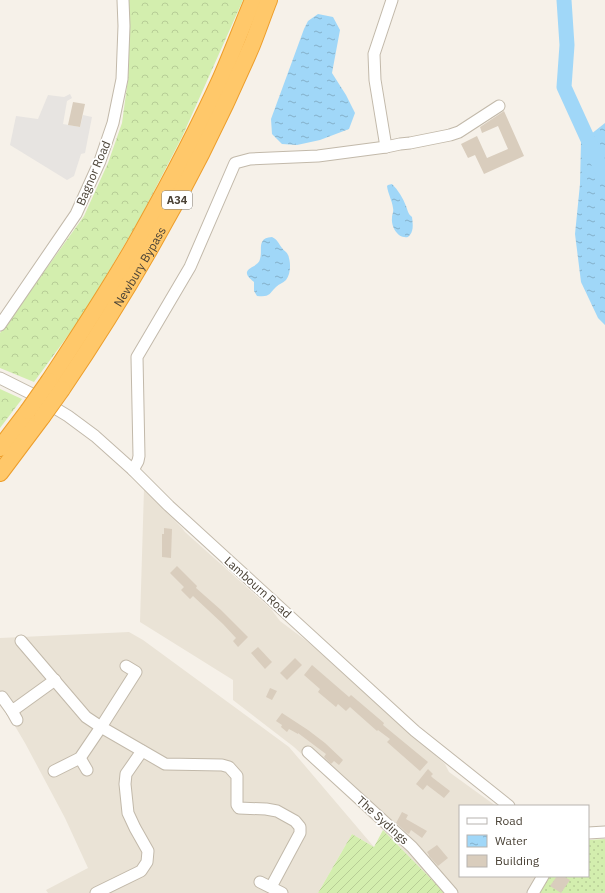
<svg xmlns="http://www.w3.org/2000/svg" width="605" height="893" font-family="'IBM Plex Sans',sans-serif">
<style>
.residential{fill:#eae3d6}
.grass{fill:url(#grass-dots)}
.forest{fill:url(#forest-crowns)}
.garden{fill:url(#garden-furrows)}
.parking{fill:#e7e4e1}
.water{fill:url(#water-ripples)}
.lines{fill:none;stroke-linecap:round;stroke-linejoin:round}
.river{stroke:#a0d7f8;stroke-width:15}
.building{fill:#d9cdbd}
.minor-casing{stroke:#c2b9aa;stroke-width:13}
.highway-casing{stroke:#ed9e2b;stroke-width:18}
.minor{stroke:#fff;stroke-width:11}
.highway{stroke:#ffc86a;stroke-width:16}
.highway-bridge-casing{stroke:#ed9e2b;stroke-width:18;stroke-linecap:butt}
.highway-bridge{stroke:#ffc86a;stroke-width:16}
.labels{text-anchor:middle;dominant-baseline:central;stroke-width:3.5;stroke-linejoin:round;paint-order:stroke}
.shield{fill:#fff;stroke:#807b72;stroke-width:1}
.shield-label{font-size:11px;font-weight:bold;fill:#4a4236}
.street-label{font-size:12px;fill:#4a4236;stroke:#fff}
</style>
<defs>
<pattern id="grass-dots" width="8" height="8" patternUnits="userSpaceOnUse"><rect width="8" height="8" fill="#d3eeae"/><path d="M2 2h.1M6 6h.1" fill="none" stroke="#b7cd96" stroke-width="1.8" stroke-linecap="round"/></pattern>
<pattern id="forest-crowns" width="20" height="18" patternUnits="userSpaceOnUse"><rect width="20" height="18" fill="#d3eeae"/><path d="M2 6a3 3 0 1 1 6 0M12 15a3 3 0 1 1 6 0" fill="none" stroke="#b7cd96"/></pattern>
<pattern id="garden-furrows" width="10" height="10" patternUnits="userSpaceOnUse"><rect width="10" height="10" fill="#d3eeae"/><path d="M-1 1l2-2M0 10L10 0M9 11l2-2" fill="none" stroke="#b7cd96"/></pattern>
<pattern id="water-ripples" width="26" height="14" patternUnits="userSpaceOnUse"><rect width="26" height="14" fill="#a0d7f8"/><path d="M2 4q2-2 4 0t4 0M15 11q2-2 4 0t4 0" fill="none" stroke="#84b0ca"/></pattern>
</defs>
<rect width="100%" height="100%" fill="#f6f1e9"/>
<g class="residential">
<polygon points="144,489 182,528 185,532 271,609 280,621 308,642 445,764 449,772 496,806 460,806 460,876 539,876 527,893 445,893 383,830 294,747 233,700 233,680 140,622"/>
<polygon points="129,632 143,640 289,747 374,847 352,834 318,893 48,893 46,890 88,868 65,818 25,743 0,701 0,638"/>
</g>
<polygon class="grass" points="605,839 605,893 536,893 546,876 588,876 588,840"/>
<g class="forest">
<polygon points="128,0 243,0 182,137 139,220 83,315 34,382 0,368 0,333 84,216 108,163 122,123 128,79 129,26"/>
<polygon points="0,389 22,399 0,428"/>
</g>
<polygon class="garden" points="383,830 445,893 318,893 352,834 374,847"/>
<polygon class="parking" points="70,94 72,98 67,101 63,124 80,127 83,115 92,117 85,153 81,154 74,176 67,180 10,145 16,116 38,119 48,95 64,97"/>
<g class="water">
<polygon points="318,14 333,17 340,30 332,73 346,95 355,113 349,129 320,140 297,145 282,144 272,134 271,119 304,29 308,21"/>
<polygon points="605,123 605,325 598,318 581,282 575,234 580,184 581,142"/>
<path d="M392,184C398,190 403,198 406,206C408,211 408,214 412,217C413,225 414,232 408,237C398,239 391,227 392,218C392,214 394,212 393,208C392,200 388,194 387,186L388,185Z"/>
<path d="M272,237C277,239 279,244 282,248C284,251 287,252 288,255C291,262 291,274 286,280C283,283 279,284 276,287C268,295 270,297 257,296L254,291V282C252,280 246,276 247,272C248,267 259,266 260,259C263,250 256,238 272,237Z"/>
</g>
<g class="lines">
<polyline class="river" points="564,0 567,45 564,87 605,177"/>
</g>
<g class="building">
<polygon points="73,102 85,104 80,127 68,125"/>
<polygon points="504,111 524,156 484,174 475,155 468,158 461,144 477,136 487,158 508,149 498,126 482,133 480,127"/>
<polygon points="164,528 172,529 171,558 162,557 162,534 164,534"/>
<polygon points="177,566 197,586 196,588 221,610 248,637 238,647 233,641 236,638 223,624 193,596 190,599 181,590 184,587 170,573"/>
<polygon points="258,647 272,662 265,669 251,653"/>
<polygon points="295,658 302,665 287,680 280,673"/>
<polygon points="312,665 349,697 351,695 384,723 383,725 428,762 420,771 387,742 390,739 378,730 377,731 350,707 346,711 338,704 336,707 318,692 320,689 304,675"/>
<polygon points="270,688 277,691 272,700 266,697"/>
<polygon points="282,713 308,730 325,743 343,760 339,765 334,761 331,764 324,757 326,754 298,733 298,734 289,729 287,732 281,727 282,725 276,721"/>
<polygon points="428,769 433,774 431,776 433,778 450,791 444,798 427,785 423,790 416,784"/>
<polygon points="402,812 408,815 406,819 427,831 422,838 411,830 409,834 407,833 396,823"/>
<polygon points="437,845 448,858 438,866 429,856 429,855 427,852"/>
<polygon points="557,876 563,876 570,880 561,893 550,886"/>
</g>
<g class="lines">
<defs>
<g id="minor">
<polyline points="386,147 375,80 374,54 392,0"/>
<polyline points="0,325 76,214 100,161 113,123 122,79 124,26 123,0"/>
<polyline points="0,378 30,393 68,416 95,436 133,470 169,506 415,731 509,806"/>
<polyline points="133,470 138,461 139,456 137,357 190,267 235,163 250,159 318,156 386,147 400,144 410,143 450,135 459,132 499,106"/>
<polyline points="21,641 86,717 101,727 80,758 54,771"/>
<polyline points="126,666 136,672 101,727 165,764 222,765 229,767 237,776 237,805 239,808 266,809 277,811 295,821 300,827 300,833 271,887"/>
<polyline points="2,697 12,711 55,680"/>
<polyline points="12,711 17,720"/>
<polyline points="308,752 412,847 452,893"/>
<polyline points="80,758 87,770"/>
<polyline points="588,833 605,832"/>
<polyline points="260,882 282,893"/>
<polyline points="96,893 141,871 147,862 148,851 135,828 128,813 125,784 126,774 142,751"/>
<polyline points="533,893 543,876"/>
</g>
<g id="highway">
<path d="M49,381C81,332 114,283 142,232C170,182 197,131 221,78C232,53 242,26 253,0"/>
<path id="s1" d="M62,389C136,280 200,166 252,45C258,30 263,15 269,0"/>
<polyline points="0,448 28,411"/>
<polyline points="0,473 42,417"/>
</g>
</defs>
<use href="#minor" class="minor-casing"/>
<use href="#highway" class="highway-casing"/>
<use href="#minor" class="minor"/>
<use href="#highway" class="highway"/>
<defs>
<g id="highway-bridge">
<polyline points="28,411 49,381"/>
<polyline points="42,417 62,389"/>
</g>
</defs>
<use href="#highway-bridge" class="highway-bridge-casing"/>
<use href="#highway-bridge" class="highway-bridge"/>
</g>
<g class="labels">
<rect class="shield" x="162" y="191" width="30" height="18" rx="3"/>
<g class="shield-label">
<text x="177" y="200">A34</text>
</g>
<g class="street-label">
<text transform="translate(93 173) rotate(-67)">Bagnor Road</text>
<text stroke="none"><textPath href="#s1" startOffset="145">Newbury Bypass</textPath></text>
<text transform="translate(258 587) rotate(42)">Lambourn Road</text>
<text transform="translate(383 820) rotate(42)">The Sydings</text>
</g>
</g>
<rect x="459" y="805" width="130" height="72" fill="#ffffff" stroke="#b7b3af"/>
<rect x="467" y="818" width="20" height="6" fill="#ffffff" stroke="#b7b3af"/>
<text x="495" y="825" font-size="12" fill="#4a4236">Road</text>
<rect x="467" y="835" width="20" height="12" fill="url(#water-ripples)" stroke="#b7b3af"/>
<text x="495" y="845" font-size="12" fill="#4a4236">Water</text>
<rect x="467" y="855" width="20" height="12" fill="#d9cdbd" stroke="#b7b3af"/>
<text x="495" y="865" font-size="12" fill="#4a4236">Building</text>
</svg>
